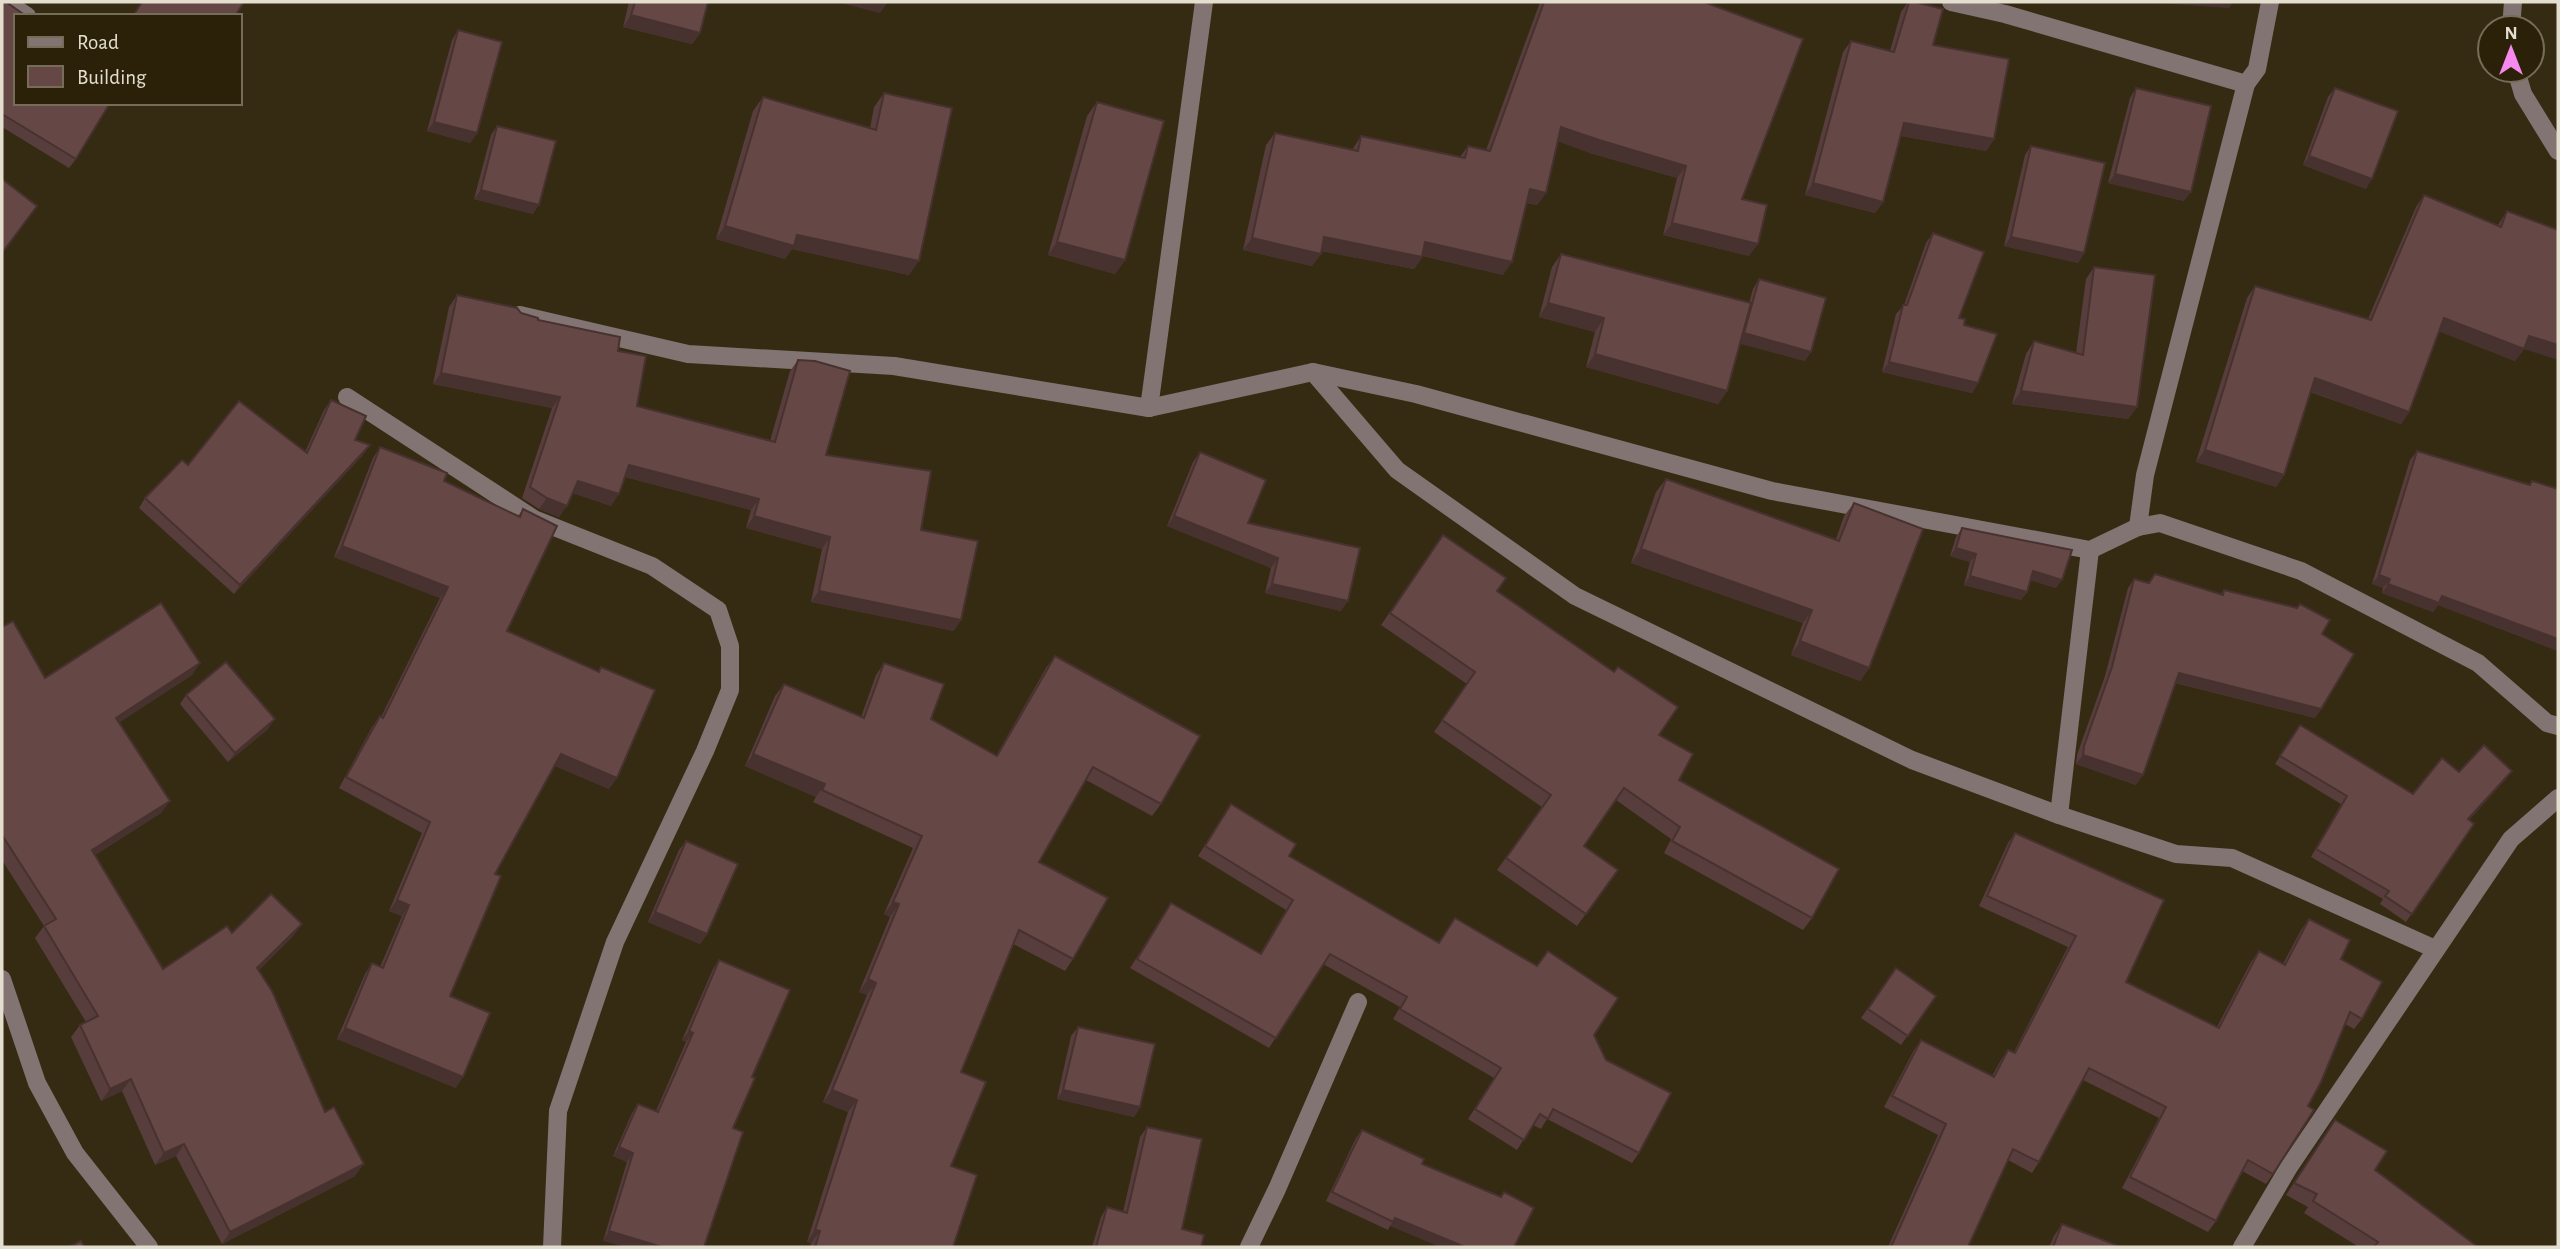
<svg xmlns="http://www.w3.org/2000/svg" width="2560" height="1249" font-family="'Alegreya Sans',sans-serif">
<style>
.lines{fill:none;stroke-linecap:round;stroke-linejoin:round}
.minor{stroke:#827472;stroke-width:18}
.wall{fill:#573d3b}
.shaded-wall{fill:#473230}
.building{fill:#654745;stroke:#473230;stroke-width:2}
</style>
<rect width="100%" height="100%" fill="#352b13"/>
<g class="lines">
<g class="minor">
<polyline points="6,2 27,16"/>
<polyline points="1951,2 2005,14 2246,84"/>
<polyline points="2511,28 2513,2"/>
<polyline points="2516,70 2523,94 2558,151"/>
<polyline points="520,315 688,354 894,366 1149,408 1313,372 1416,394 1772,491 2090,550 2138,527 2160,523 2301,571 2478,663 2547,723 2558,726"/>
<polyline points="1313,372 1397,470 1575,596 1912,760 2059,815 2176,854 2232,858 2435,949"/>
<polyline points="347,397 534,519 652,566 718,610 730,646 730,690 705,751 615,942 558,1111 552,1247"/>
<polyline points="1149,408 1204,2"/>
<polyline points="2138,527 2145,475 2246,84 2257,69 2270,2"/>
<polyline points="2059,815 2090,550"/>
<polyline points="2,979 37,1083 75,1153 149,1247"/>
<polyline points="1249,1247 1277,1189 1358,1002"/>
<polyline points="2242,1247 2289,1167 2511,839 2558,798"/>
</g>
</g>
<g class="wall">
<polygon points="2,2 76,159 69,168 2,127"/>
<polygon points="629,2 708,2 700,33 692,44 623,27"/>
<polygon points="1540,2 1704,2 1742,199 1749,256 1663,235 1677,178 1590,153 1558,141 1546,193 1537,205 1526,203 1503,275 1423,256 1414,269 1321,251 1321,254 1312,266 1243,250 1266,145 1275,133 1352,150 1361,136 1460,157 1468,146 1486,150"/>
<polygon points="1908,2 1915,2 1933,45 1994,139 1986,151 1901,136 1883,202 1875,213 1805,195 1843,52 1851,41 1890,51 1901,12"/>
<polygon points="458,30 477,133 470,143 427,131 452,40"/>
<polygon points="2136,88 2184,201 2108,183 2130,98"/>
<polygon points="2335,88 2366,189 2303,165 2328,97"/>
<polygon points="884,93 909,275 792,249 785,259 716,239 753,111 763,97 870,128 874,107"/>
<polygon points="1097,102 1125,260 1115,274 1048,255 1087,116"/>
<polygon points="497,126 533,214 474,199 491,135"/>
<polygon points="2031,146 2084,253 2078,263 2004,246 2025,155"/>
<polygon points="2424,195 2498,225 2507,211 2524,349 2515,361 2439,331 2409,412 2401,424 2310,392 2284,475 2276,487 2196,462 2247,298 2255,286 2368,319 2416,207"/>
<polygon points="1933,233 1959,318 1964,325 1978,383 1972,393 1882,372 1896,314 1904,305 1926,243"/>
<polygon points="1561,254 1749,303 1753,289 1759,279 1805,361 1740,343 1727,391 1718,404 1586,367 1595,332 1539,317 1552,267"/>
<polygon points="2094,267 2137,407 2128,419 2012,404 2026,354 2034,341 2076,353 2086,279"/>
<polygon points="457,295 521,313 618,351 637,406 770,441 790,371 798,360 826,455 921,530 954,631 811,602 822,549 746,528 751,510 625,477 611,506 573,493 559,517 539,509 522,498 552,408 433,384 449,307"/>
<polygon points="331,400 363,455 234,594 139,508 145,498 188,465 305,452 324,410"/>
<polygon points="380,447 444,481 518,516 523,509 507,631 598,672 601,667 609,789 555,766 495,874 450,996 456,1088 337,1039 365,974 372,963 380,967 402,916 389,911 422,833 339,788 372,727 380,716 381,717 440,598 334,557 373,458"/>
<polygon points="2417,451 2529,485 2532,481 2558,489 2558,651 2438,605 2433,612 2382,593 2383,588 2372,584 2410,460"/>
<polygon points="1200,452 1248,523 1341,611 1265,593 1271,568 1167,526 1193,462"/>
<polygon points="1666,479 1836,539 1844,516 1854,503 1869,668 1860,681 1791,655 1803,623 1631,563 1656,492"/>
<polygon points="1962,528 2056,588 2030,580 2027,592 2021,600 1964,585 1970,562 1950,556 1956,537"/>
<polygon points="1443,535 1497,591 1659,735 1679,780 1812,918 1803,930 1664,853 1671,839 1616,800 1584,846 1618,870 1577,926 1497,870 1542,807 1434,732 1467,684 1381,625"/>
<polygon points="2155,574 2221,594 2224,590 2322,634 2321,709 2315,718 2175,683 2136,785 2076,764 2077,755 2105,676 2128,588 2134,579 2149,583"/>
<polygon points="2,627 45,678 192,675 119,722 161,813 95,855 163,969 232,933 302,924 293,936 258,971 355,1176 222,1244 176,1156 155,1165 122,1091 101,1101 71,1037 80,1025 86,1022 35,938 44,926 2,860"/>
<polygon points="1055,656 1161,804 1152,816 1086,780 1039,862 1073,959 1065,971 1013,944 961,1072 951,1166 953,1247 810,1247 811,1243 807,1242 848,1112 823,1102 867,995 859,992 890,917 884,914 913,848 813,802 816,797 745,766 775,696 784,684 861,717 876,675 884,663 931,719 996,756 1046,668"/>
<polygon points="186,695 268,729 228,762 180,704"/>
<polygon points="2300,725 2413,794 2459,772 2506,779 2469,820 2474,824 2406,922 2380,904 2383,899 2311,857 2341,804 2275,764"/>
<polygon points="1231,804 1289,856 1439,943 1455,918 1594,1035 1639,1153 1632,1163 1547,1119 1541,1129 1533,1125 1517,1150 1468,1119 1494,1078 1393,1019 1400,1007 1323,964 1269,1048 1130,968 1171,903 1260,954 1286,910 1198,856"/>
<polygon points="2015,833 2126,982 2217,1027 2251,962 2259,951 2283,964 2301,930 2309,919 2341,959 2362,1019 2354,1029 2345,1024 2273,1174 2266,1184 2242,1171 2216,1221 2208,1232 2122,1188 2159,1118 2083,1080 2039,1162 2032,1173 2008,1160 1968,1247 1888,1247 1938,1135 1884,1107 1914,1050 1921,1040 1992,1076 2001,1060 2008,1050 2014,1052 2068,947 1979,906 2008,843"/>
<polygon points="686,841 707,934 700,944 648,922 679,850"/>
<polygon points="719,960 790,990 603,1241 627,1162 613,1156 632,1113 638,1104 656,1111 686,1042 682,1040 713,969"/>
<polygon points="1896,968 1936,996 1901,1045 1861,1018"/>
<polygon points="1078,1027 1140,1107 1134,1117 1057,1099 1071,1036"/>
<polygon points="2335,1120 2375,1170 2478,1247 2359,1247 2304,1213 2308,1207 2286,1195"/>
<polygon points="1147,1127 1182,1229 1201,1247 1092,1247 1101,1217 1107,1207 1123,1212 1140,1137"/>
<polygon points="1362,1130 1422,1164 1501,1197 1504,1192 1534,1208 1390,1226 1388,1230 1326,1201 1356,1138"/>
<polygon points="2062,1224 2121,1247 2049,1247 2054,1236"/>
</g>
<g class="shaded-wall">
<polygon points="837,2 888,2 880,13"/>
<polygon points="2143,2 2233,2 2229,8"/>
<polygon points="631,15 700,33 692,44 623,27"/>
<polygon points="434,122 477,133 470,143 427,131"/>
<polygon points="1904,123 1994,139 1986,151 1896,135"/>
<polygon points="1561,127 1686,166 1677,178 1590,153 1553,139"/>
<polygon points="2309,156 2372,179 2366,189 2303,165"/>
<polygon points="2115,174 2191,192 2184,201 2108,183"/>
<polygon points="1813,183 1883,202 1875,213 1805,195"/>
<polygon points="1530,189 1546,193 1537,205 1521,201"/>
<polygon points="481,190 539,205 533,214 474,199"/>
<polygon points="1672,223 1758,244 1749,256 1663,235"/>
<polygon points="725,226 797,235 919,261 909,275 792,249 785,259 716,239"/>
<polygon points="1324,237 1422,257 1414,269 1316,250"/>
<polygon points="2011,237 2084,253 2078,263 2004,246"/>
<polygon points="1252,238 1321,254 1312,266 1243,250"/>
<polygon points="1057,242 1125,260 1115,274 1048,255"/>
<polygon points="1425,242 1512,262 1503,275 1417,254"/>
<polygon points="1548,303 1604,318 1595,332 1539,317"/>
<polygon points="2444,318 2529,336 2558,345 2558,360 2524,349 2515,361 2435,330"/>
<polygon points="1744,333 1811,352 1805,361 1737,343"/>
<polygon points="1595,354 1727,391 1718,404 1586,367"/>
<polygon points="1889,362 1978,383 1972,393 1882,372"/>
<polygon points="441,373 560,397 552,408 433,384"/>
<polygon points="2315,378 2409,412 2401,424 2306,390"/>
<polygon points="2021,391 2137,407 2128,419 2012,404"/>
<polygon points="370,445 363,455 234,594 240,585"/>
<polygon points="2205,450 2284,475 2276,487 2196,462"/>
<polygon points="629,465 759,499 751,510 621,476"/>
<polygon points="578,481 619,494 611,506 571,492"/>
<polygon points="547,498 567,506 559,517 539,509"/>
<polygon points="754,516 830,537 822,549 746,528"/>
<polygon points="1174,516 1278,558 1271,568 1167,526"/>
<polygon points="342,546 448,587 440,598 334,557"/>
<polygon points="1956,548 1976,554 1970,562 1950,556"/>
<polygon points="1641,549 1812,610 1803,623 1631,563"/>
<polygon points="2033,571 2062,580 2056,588 2027,579"/>
<polygon points="2379,575 2390,579 2383,588 2372,584"/>
<polygon points="1970,576 2027,592 2021,600 1964,585"/>
<polygon points="1272,584 1348,601 1341,611 1265,593"/>
<polygon points="2388,584 2442,596 2558,639 2558,651 2438,605 2433,612 2382,593"/>
<polygon points="819,591 961,620 954,631 811,602"/>
<polygon points="1800,641 1869,668 1860,681 1791,655"/>
<polygon points="200,663 192,675 108,730 116,718"/>
<polygon points="2179,673 2321,709 2315,718 2172,682"/>
<polygon points="275,719 268,729 228,762 235,753"/>
<polygon points="561,754 617,778 609,789 553,765"/>
<polygon points="753,754 825,784 816,797 745,766"/>
<polygon points="2083,755 2143,775 2136,785 2076,764"/>
<polygon points="2512,771 2506,779 2462,827 2468,819"/>
<polygon points="170,801 161,813 84,862 92,850"/>
<polygon points="397,900 409,905 402,916 389,911"/>
<polygon points="893,902 899,904 890,917 884,914"/>
<polygon points="655,912 707,934 700,944 648,922"/>
<polygon points="302,924 293,936 248,980 257,968"/>
<polygon points="868,979 876,983 867,995 859,992"/>
<polygon points="345,1028 463,1077 456,1088 337,1039"/>
<polygon points="689,1031 693,1033 686,1042 682,1040"/>
<polygon points="131,1079 122,1091 101,1101 110,1089"/>
<polygon points="832,1090 857,1100 848,1112 823,1102"/>
<polygon points="1063,1090 1140,1107 1134,1117 1057,1099"/>
<polygon points="184,1144 176,1156 155,1165 164,1153"/>
<polygon points="619,1147 633,1153 627,1162 613,1156"/>
<polygon points="364,1164 355,1176 222,1244 230,1232"/>
<polygon points="1395,1218 1465,1247 1440,1247 1390,1226"/>
<polygon points="815,1230 820,1231 811,1243 807,1242"/>
<polygon points="609,1231 662,1247 625,1247 603,1241"/>
</g>
<g class="building">
<polygon points="2,2 6,2 26,16 16,16 16,103 110,103 76,159 2,114"/>
<polygon points="142,2 244,2 235,16 179,16 177,15 177,16 133,16"/>
<polygon points="635,2 708,2 700,33 631,15"/>
<polygon points="1544,2 1704,2 1803,39 1742,199 1767,205 1758,244 1672,223 1686,166 1599,140 1561,127 1546,193 1530,189 1512,262 1425,242 1422,257 1324,237 1321,254 1252,238 1275,133 1358,151 1361,136 1465,158 1468,146 1490,151"/>
<polygon points="1909,2 1915,2 1943,9 1933,45 2009,59 1994,139 1904,123 1883,202 1813,183 1851,41 1894,52"/>
<polygon points="458,30 502,42 477,133 434,122"/>
<polygon points="2136,88 2211,106 2191,192 2115,174"/>
<polygon points="2335,88 2398,111 2372,179 2309,156"/>
<polygon points="884,93 952,108 919,261 797,235 794,246 725,226 763,97 876,130"/>
<polygon points="1097,102 1164,121 1125,260 1057,242"/>
<polygon points="497,126 556,141 539,205 481,190"/>
<polygon points="2031,146 2105,163 2084,253 2011,237"/>
<polygon points="2,179 37,206 2,253"/>
<polygon points="2424,195 2501,227 2507,211 2558,230 2558,345 2529,336 2524,349 2444,318 2409,412 2315,378 2284,475 2205,450 2255,286 2371,320"/>
<polygon points="1933,233 1984,252 1959,318 1965,319 1964,325 1997,334 1978,383 1889,362 1903,305 1907,305"/>
<polygon points="1561,254 1751,303 1727,391 1595,354 1604,318 1548,303"/>
<polygon points="2094,267 2155,275 2137,407 2021,391 2034,341 2083,355"/>
<polygon points="1759,279 1826,298 1811,352 1744,333"/>
<polygon points="457,295 517,308 521,313 538,318 538,320 620,337 618,351 646,356 637,406 775,442 798,360 815,361 850,371 826,455 931,471 921,530 978,541 961,620 819,591 830,537 754,516 759,499 629,465 619,494 578,481 567,506 547,498 530,487 560,397 441,373"/>
<polygon points="331,400 366,416 355,440 370,445 240,585 145,498 182,460 188,465 239,401 307,453"/>
<polygon points="380,447 447,473 444,481 520,517 523,509 557,526 507,631 599,672 601,667 655,690 617,778 561,754 495,874 501,876 450,996 490,1013 463,1077 345,1028 372,963 383,968 409,905 397,900 430,822 346,777 380,716 383,718 448,587 342,546"/>
<polygon points="2417,451 2530,485 2532,481 2558,489 2558,639 2442,596 2439,603 2388,584 2390,579 2379,575"/>
<polygon points="1200,452 1266,480 1248,523 1360,548 1348,601 1272,584 1278,558 1174,516"/>
<polygon points="1666,479 1839,541 1854,503 1923,529 1869,668 1800,641 1812,610 1641,549"/>
<polygon points="1962,528 2072,550 2062,580 2033,571 2027,592 1970,576 1976,554 1956,548"/>
<polygon points="1443,535 1506,578 1497,591 1614,672 1618,667 1678,707 1659,735 1693,754 1679,780 1839,869 1812,918 1672,841 1680,827 1624,788 1584,846 1618,870 1586,914 1506,858 1551,795 1442,720 1475,672 1390,613"/>
<polygon points="2155,574 2223,595 2224,590 2297,608 2300,604 2330,620 2322,634 2354,654 2321,709 2179,673 2143,775 2083,755 2084,746 2112,667 2134,579 2149,583"/>
<polygon points="161,603 200,663 116,718 170,801 92,850 163,969 227,926 232,933 271,894 302,924 257,968 272,991 325,1112 334,1107 364,1164 230,1232 184,1144 164,1153 131,1079 110,1089 80,1025 98,1016 44,926 56,919 2,835 2,627 13,621 45,678"/>
<polygon points="1055,656 1200,736 1161,804 1093,767 1039,862 1108,898 1073,959 1019,930 961,1072 986,1082 951,1166 977,1175 953,1247 815,1247 820,1231 815,1230 857,1100 832,1090 876,983 868,979 899,904 893,902 922,836 822,790 825,784 753,754 784,684 864,718 884,663 944,684 931,719 997,756"/>
<polygon points="226,662 275,719 235,753 186,695"/>
<polygon points="2300,725 2413,794 2442,758 2459,772 2484,745 2512,771 2468,819 2474,824 2412,914 2385,896 2389,891 2316,849 2347,796 2280,756"/>
<polygon points="1231,804 1296,844 1289,856 1439,943 1455,918 1537,966 1548,951 1618,998 1594,1035 1606,1060 1671,1093 1639,1153 1553,1109 1548,1119 1540,1114 1524,1140 1475,1109 1501,1068 1400,1009 1407,997 1330,954 1276,1038 1137,959 1171,903 1261,954 1293,900 1205,846"/>
<polygon points="2015,833 2164,900 2126,982 2219,1028 2259,951 2285,965 2309,919 2350,940 2341,959 2382,982 2362,1019 2350,1012 2321,1082 2308,1106 2314,1110 2273,1174 2248,1160 2216,1221 2130,1177 2166,1107 2089,1068 2039,1162 2013,1149 1968,1247 1891,1247 1946,1124 1892,1096 1921,1040 1994,1077 2008,1050 2015,1053 2076,936 1987,896"/>
<polygon points="686,841 738,864 707,934 655,912"/>
<polygon points="719,960 790,990 752,1077 755,1078 733,1128 743,1132 704,1247 662,1247 609,1231 633,1153 619,1147 638,1104 658,1112 693,1033 689,1031"/>
<polygon points="1896,968 1936,996 1908,1036 1868,1009"/>
<polygon points="1078,1027 1155,1044 1140,1107 1063,1090"/>
<polygon points="2335,1120 2387,1151 2375,1170 2478,1247 2374,1247 2378,1242 2313,1201 2317,1194 2294,1183"/>
<polygon points="1147,1127 1202,1139 1182,1229 1204,1235 1201,1247 1096,1247 1107,1207 1127,1213"/>
<polygon points="1362,1130 1424,1159 1422,1164 1501,1197 1504,1192 1534,1208 1514,1247 1465,1247 1395,1218 1393,1222 1332,1192"/>
<polygon points="2062,1224 2121,1247 2053,1247"/>
<polygon points="81,1241 84,1247 69,1247"/>
</g>
<rect width="2560" height="1249" fill="none" stroke="#e4decf" stroke-width="7"/>
<rect x="14" y="14" width="228" height="91" fill="#2b2109" stroke="#756d58" stroke-width="2"/>
<rect x="28" y="37" width="35" height="10" fill="#827472" stroke="#756d58" stroke-width="2"/>
<text x="77" y="49" font-size="21" fill="#e4decf">Road</text>
<rect x="28" y="66" width="35" height="21" fill="#654745" stroke="#756d58" stroke-width="2"/>
<text x="77" y="84" font-size="21" fill="#e4decf">Building</text>
<g transform="translate(2511 49)"><circle r="33" fill="#2b2109" stroke="#756d58" stroke-width="2"/>
<path d="M0-5L12 26L0 18L-12 26Z" fill="#f589ee"/>
<text y="-10" font-size="19" font-weight="bold" text-anchor="middle" fill="#e4decf">N</text>
</g>
</svg>
